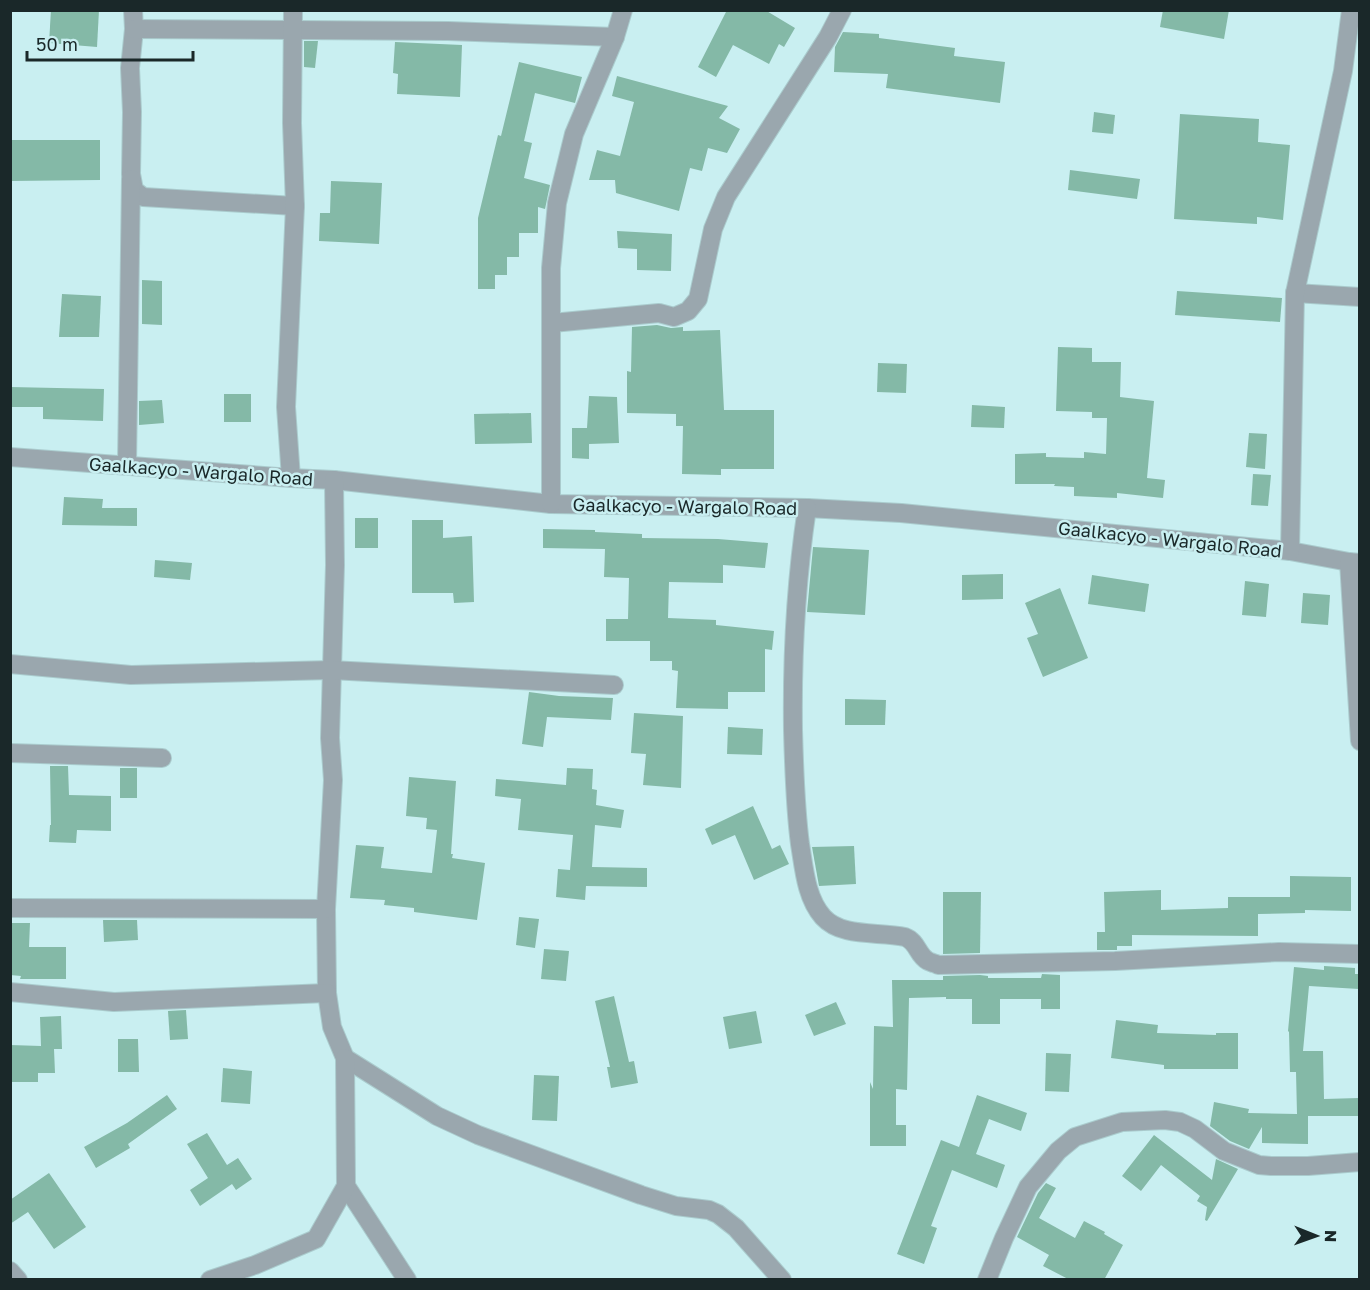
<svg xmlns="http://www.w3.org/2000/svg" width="1370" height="1290" font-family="'Golos Text',sans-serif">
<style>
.building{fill:#84b9a7}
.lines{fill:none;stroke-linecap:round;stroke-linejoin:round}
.minor-casing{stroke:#aacbcd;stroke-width:20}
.minor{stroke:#9aa7ae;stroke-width:18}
.labels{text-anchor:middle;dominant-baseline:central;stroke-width:5;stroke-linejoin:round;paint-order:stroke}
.street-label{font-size:18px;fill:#1a2829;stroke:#c9eff1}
</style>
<rect width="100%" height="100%" fill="#c9eff1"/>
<g class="building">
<polygon points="51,10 99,10 97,47 49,43"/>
<polygon points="727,10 765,10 795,28 784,47 779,44 769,64 733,45 716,77 698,67"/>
<polygon points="1163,10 1229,10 1224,39 1160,27"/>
<polygon points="843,32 879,34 879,38 955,48 954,56 1005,62 1000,103 886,88 888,74 834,72 835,47"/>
<polygon points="304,41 318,41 315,68 304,67"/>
<polygon points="395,42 462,45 460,97 397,94 398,74 393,73"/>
<polygon points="519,62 582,77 575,103 535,93 524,141 532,143 524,178 550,185 545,209 538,207 538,233 519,233 519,257 507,257 507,275 495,275 495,289 478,289 478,218 498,135 501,136"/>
<polygon points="617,76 728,106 719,118 740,129 727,153 708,148 702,171 690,168 679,211 616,193 615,180 589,180 597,150 620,156 634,102 612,96"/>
<polygon points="1094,112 1115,115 1113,134 1092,132"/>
<polygon points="1180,114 1259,119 1258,142 1290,145 1283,220 1257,217 1257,224 1174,219"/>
<polygon points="10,140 100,140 100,180 10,181"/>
<polygon points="1070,170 1140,179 1137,199 1068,190"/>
<polygon points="331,181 382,183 379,244 319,241 320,213 330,213"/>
<polygon points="617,231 672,234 671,271 637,270 637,249 618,248"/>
<polygon points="142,280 162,281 162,325 142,324"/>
<polygon points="1177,291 1282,298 1280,322 1175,315"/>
<polygon points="62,294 101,296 99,337 59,337"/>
<polygon points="657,325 671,328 683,327 683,331 720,330 724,410 774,410 774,469 721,469 721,475 682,474 683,426 676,426 676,414 627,413 627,371 631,372 632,327"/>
<polygon points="1058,347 1092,348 1092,362 1121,362 1120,397 1154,401 1147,478 1165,480 1163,498 1117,493 1117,498 1074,496 1074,487 1054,486 1055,484 1015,484 1015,454 1046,453 1046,457 1084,458 1084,452 1106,454 1107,418 1092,418 1092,412 1056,411"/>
<polygon points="878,363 907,364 906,393 877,392"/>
<polygon points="10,387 104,389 103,421 43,419 43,407 10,407"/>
<rect x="224" y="394" width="27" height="28"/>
<polygon points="589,396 617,397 619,443 589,444 589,459 572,458 572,428 587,428"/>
<polygon points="162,400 164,423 139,425 139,401"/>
<polygon points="972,405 1005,407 1004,428 971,427"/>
<polygon points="531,413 532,443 475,444 474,414"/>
<polygon points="1249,433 1267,434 1265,469 1246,467"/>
<polygon points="1253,474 1271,475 1268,506 1251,505"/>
<polygon points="64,497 103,499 102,508 137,508 137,526 62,525"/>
<rect x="355" y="518" width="23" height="30"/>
<polygon points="412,520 443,520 443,538 472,536 474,602 454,603 453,593 412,593"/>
<polygon points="543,529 595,530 595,532 642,534 642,538 718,539 768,543 765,568 723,565 723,583 669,582 668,618 716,620 716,625 774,631 772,650 765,649 765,692 728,692 728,709 676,708 678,671 672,670 672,661 650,661 650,641 606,641 606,619 628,619 629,578 604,577 605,549 543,548"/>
<polygon points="813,547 869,550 865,615 807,612"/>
<polygon points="155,560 192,563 190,580 154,577"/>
<polygon points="1003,574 1003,599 962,600 962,575"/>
<polygon points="1092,575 1149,584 1145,612 1088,604"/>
<polygon points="1245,581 1269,584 1266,617 1242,615"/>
<polygon points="1060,588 1088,658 1043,677 1027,638 1038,634 1025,603"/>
<polygon points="1303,593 1330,595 1328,625 1301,623"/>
<polygon points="529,692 559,696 613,698 611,720 547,717 543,747 522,744"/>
<polygon points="845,699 886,700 885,725 845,725"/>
<polygon points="634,713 683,716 681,788 643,785 646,754 631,753"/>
<polygon points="728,727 763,729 762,755 727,754"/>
<polygon points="50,766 68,766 69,795 111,796 111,831 77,830 76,843 49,842 50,825 51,825"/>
<rect x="120" y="768" width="17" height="30"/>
<polygon points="567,768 593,769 592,789 597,790 596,805 624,810 621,828 595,825 592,867 647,868 647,887 586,886 585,900 556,897 558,869 570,870 573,835 518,830 521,799 495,796 496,779 566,785"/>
<polygon points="409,777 456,781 451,854 453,854 452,858 485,863 477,920 414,912 414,908 384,905 385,900 350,898 356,845 384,847 381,868 432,873 437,830 426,829 427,818 406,816"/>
<polygon points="753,806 772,849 780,845 789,864 754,880 735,835 712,845 705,829"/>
<polygon points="854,846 856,884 819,886 812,847"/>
<polygon points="1290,876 1351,877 1351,911 1305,910 1305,913 1258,914 1258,936 1132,935 1132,946 1117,946 1117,950 1097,950 1097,932 1105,932 1104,892 1161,890 1161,910 1228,908 1228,897 1290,897"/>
<polygon points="943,892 981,892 980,953 943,954"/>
<polygon points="519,917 539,919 535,948 516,945"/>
<polygon points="103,920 137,920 138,940 104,942"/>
<polygon points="10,923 30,923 29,947 66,947 66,979 20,979 21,976 10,975"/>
<polygon points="544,949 569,951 566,981 541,979"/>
<polygon points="1324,966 1355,968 1355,974 1359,974 1359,989 1309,986 1303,1051 1323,1051 1324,1099 1359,1098 1359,1116 1308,1116 1308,1144 1262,1143 1262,1127 1249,1149 1230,1141 1210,1126 1214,1102 1249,1109 1248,1113 1297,1114 1296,1072 1290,1072 1289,1032 1288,1031 1294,967 1324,970"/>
<polygon points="1042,974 1060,975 1060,1009 1041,1009 1041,999 1000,999 1000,1024 972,1024 972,999 946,999 946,997 909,998 907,1090 896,1089 896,1125 906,1125 906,1146 870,1146 870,1082 873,1089 874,1026 893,1027 892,980 943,980 943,976 980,975 988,976 988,978 1041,978"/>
<polygon points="614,996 629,1062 634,1061 638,1083 611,1088 607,1067 610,1067 595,1001"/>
<polygon points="836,1002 846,1024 814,1036 805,1015"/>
<polygon points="186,1010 188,1039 170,1040 168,1011"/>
<polygon points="756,1011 762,1043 729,1049 723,1017"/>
<polygon points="61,1016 62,1049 54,1049 55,1073 38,1073 38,1082 10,1082 10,1045 41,1046 40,1017"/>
<polygon points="1116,1020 1158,1025 1157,1033 1216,1035 1216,1033 1238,1033 1238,1069 1164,1069 1164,1065 1111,1058"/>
<polygon points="118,1039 138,1039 139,1072 118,1072"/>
<polygon points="1046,1053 1071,1054 1069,1092 1045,1091"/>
<polygon points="223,1068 252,1071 250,1104 221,1102"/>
<polygon points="534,1075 559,1076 557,1121 532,1120"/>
<polygon points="167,1095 177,1109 128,1144 130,1148 96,1168 84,1147 127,1123"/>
<polygon points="977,1095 1027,1113 1021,1131 989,1119 976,1154 1005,1165 997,1188 952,1170 931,1226 937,1228 924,1264 897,1254 941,1140 959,1147"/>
<polygon points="207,1133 227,1165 238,1158 252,1179 236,1190 232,1184 200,1206 190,1190 208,1178 187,1144"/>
<polygon points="1154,1135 1212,1180 1216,1159 1238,1169 1207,1221 1205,1220 1207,1207 1197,1201 1200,1196 1161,1165 1141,1191 1122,1176"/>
<polygon points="49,1173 86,1227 54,1249 28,1212 10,1224 10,1200"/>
<polygon points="1046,1183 1056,1188 1039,1218 1075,1238 1084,1221 1105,1232 1104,1234 1123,1245 1104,1280 1070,1280 1043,1266 1049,1255 1017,1237 1038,1193"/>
</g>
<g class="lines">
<defs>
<g id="minor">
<polyline points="133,10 134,29 130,68 132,112 131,174 134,190 143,197 295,206"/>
<polyline points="134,29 448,31 615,37"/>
<polyline points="1295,293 1360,297"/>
<polyline points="552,323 659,313 674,317 688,311 698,299 713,229 726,197 828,37 842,10"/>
<polyline points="10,457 291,478 334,480 551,504 807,508 901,513 1290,551 1349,562 1360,563"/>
<polyline points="127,465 131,179"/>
<polyline points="291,478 286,407 295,206 292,123 293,10"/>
<polyline points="334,480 335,565 330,738 333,780 326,909 327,993 332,1027 345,1058 437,1116 478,1135 641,1195 676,1206 709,1210 718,1214 736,1228 782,1280"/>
<polyline points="551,504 551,268 557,203 574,134 615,37 623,10"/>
<path d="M807,508C796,581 792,656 793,730C794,768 795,806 800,844C804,868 806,898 823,917C842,938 878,931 905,937C918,942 917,955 928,961C929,962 937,964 938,965L1115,961L1279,952L1360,954"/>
<polyline points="1290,551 1295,293 1343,71 1351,10"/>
<polyline points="1349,562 1360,741"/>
<polyline points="10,664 131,675 331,670 614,685"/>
<polyline points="10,753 162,758"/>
<polyline points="10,908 326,909"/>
<polyline points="10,992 114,1002 327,993"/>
<polyline points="346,1186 407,1280"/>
<polyline points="10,1271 18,1280"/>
<polyline points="210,1280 255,1265 316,1239 346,1186 345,1058"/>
<polyline points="987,1280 1004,1238 1028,1187 1058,1151 1075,1137 1122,1122 1165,1120 1180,1122 1195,1129 1224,1151 1259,1165 1271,1166 1308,1166 1360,1162"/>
</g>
</defs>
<use href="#minor" class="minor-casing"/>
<use href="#minor" class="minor"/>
</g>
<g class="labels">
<g class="street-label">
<text transform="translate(201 471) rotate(4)">Gaalkacyo - Wargalo Road</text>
<text transform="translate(685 506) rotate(1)">Gaalkacyo - Wargalo Road</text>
<text transform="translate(1170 539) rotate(6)">Gaalkacyo - Wargalo Road</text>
</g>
</g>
<rect width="1370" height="1290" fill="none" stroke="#1a2829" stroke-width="24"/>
<g transform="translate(1316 1236) rotate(91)" stroke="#c9eff1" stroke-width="4.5" paint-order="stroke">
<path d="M0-4.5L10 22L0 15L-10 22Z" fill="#1a2829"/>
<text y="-9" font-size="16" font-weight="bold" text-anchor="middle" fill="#1a2829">N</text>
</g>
<path d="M27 51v9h166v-9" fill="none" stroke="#1a2829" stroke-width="3"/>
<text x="36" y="51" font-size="18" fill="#1a2829" stroke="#c9eff1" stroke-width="4.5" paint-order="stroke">50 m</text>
</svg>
